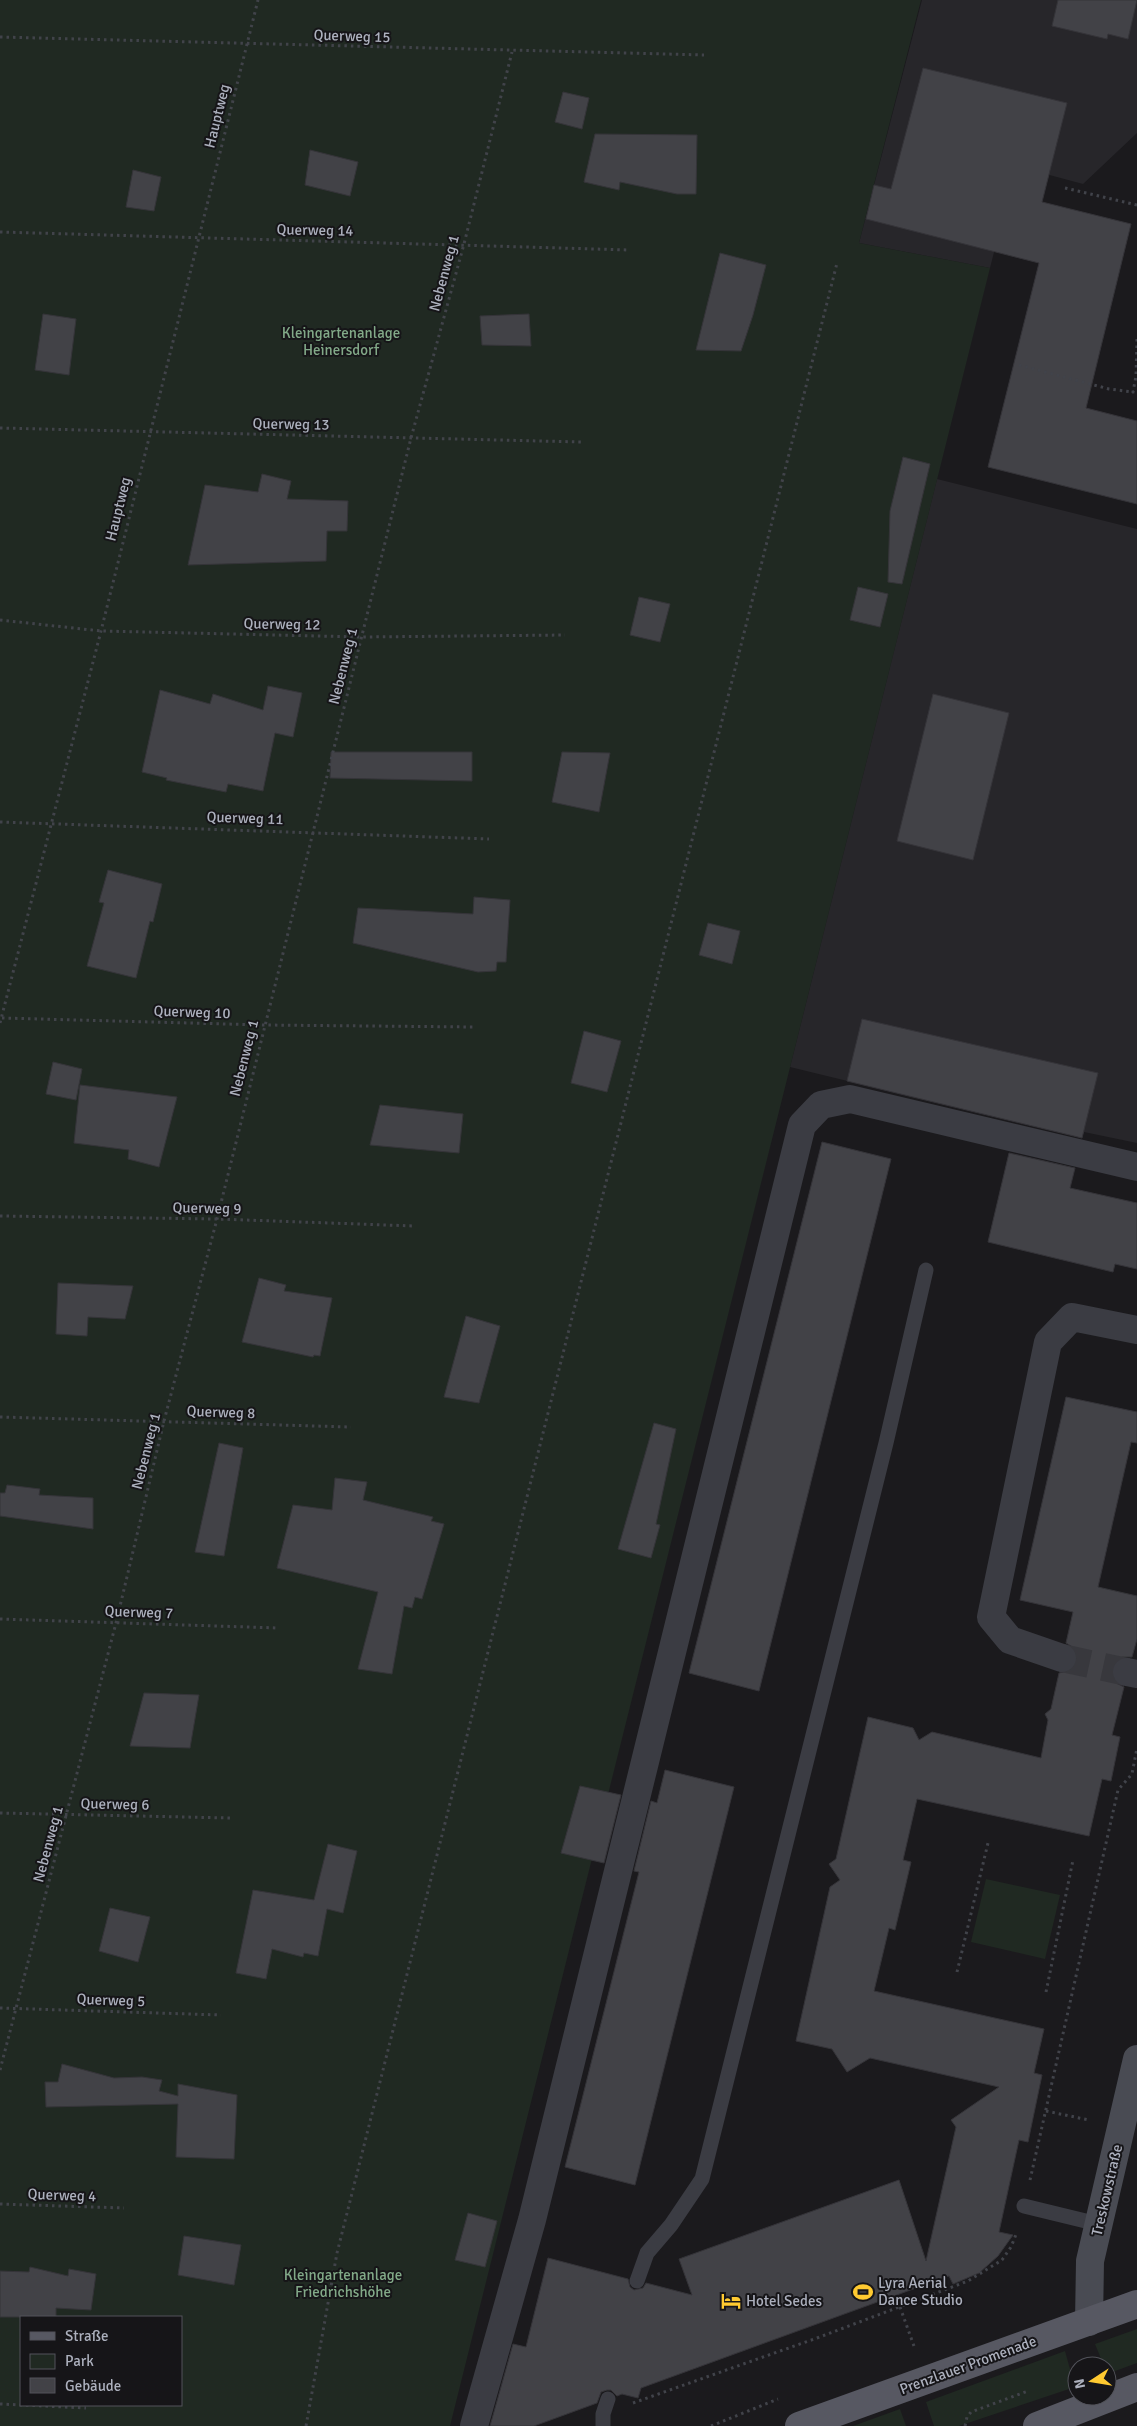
<svg xmlns="http://www.w3.org/2000/svg" width="1137" height="2426" font-family="Signika,sans-serif">
<style>
.built{fill:#27262a}
.green{fill:#202922;fill-rule:evenodd}
.building{fill:#424247;stroke:#353439}
.lines{fill:none;stroke-linecap:round;stroke-linejoin:round}
.street-tunnel{stroke:#38383d;stroke-width:28;stroke-dasharray:28 14;stroke-linecap:butt}
.path{stroke:#41434a;stroke-width:3;stroke-dasharray:2.5 4;stroke-linecap:butt}
.lane{stroke:#3b3c43;stroke-width:15}
.street{stroke:#3b3c43;stroke-width:28}
.secondary{stroke:#494b53;stroke-width:28}
.primary{stroke:#575862;stroke-width:28}
.labels{text-anchor:middle;dominant-baseline:central;stroke-width:4;stroke-linejoin:round;paint-order:stroke}
.street-label{font-size:15px;fill:#acb0bd;stroke:#161518}
.park-label{font-size:15px;fill:#82a988;stroke:#161518}
.poi-label{font-size:15px;fill:#acb0bd;stroke:#161518;text-anchor:start}
</style>
<rect width="100%" height="100%" fill="#1b1a1d"/>
<g class="built">
<polygon points="922,0 1137,0 1137,133 1083,184 1016,166 990,268 859,243"/>
<polygon points="937,479 1137,529 1137,1143 1084,1132 1082,1138 790,1067"/>
</g>
<g class="green">
<path d="M0,0H921L859,243L990,268L450,2426H0ZM21,2317H181V2405H21Z"/>
<polygon points="986,1879 1060,1895 1045,1959 971,1942"/>
<polygon points="1137,2329 1137,2363 1107,2374 1107,2366 1104,2366 1095,2344"/>
<polygon points="1065,2351 1075,2387 959,2426 934,2426 926,2402"/>
<polygon points="900,2409 906,2426 853,2426"/>
</g>
<g class="building">
<polygon points="1058,0 1137,0 1128,39 1108,34 1107,39 1052,26"/>
<polygon points="923,68 1067,103 1042,202 1131,224 1086,408 1137,421 1137,504 988,467 1039,263 866,219 874,185 891,189"/>
<polygon points="563,92 589,98 582,129 555,122"/>
<polygon points="595,134 697,135 696,194 677,194 620,182 619,190 584,182"/>
<polygon points="310,150 358,162 350,196 305,185"/>
<polygon points="133,170 161,177 154,211 126,207"/>
<polygon points="720,253 766,265 753,315 741,351 696,350"/>
<polygon points="43,314 76,319 69,375 35,370"/>
<polygon points="529,314 531,346 482,345 480,316"/>
<polygon points="903,457 930,464 902,584 888,582 890,511"/>
<polygon points="262,474 291,481 287,499 348,501 347,531 327,531 326,561 188,565 205,485 258,492"/>
<polygon points="858,587 888,594 880,627 850,620"/>
<polygon points="639,597 670,604 660,642 630,635"/>
<polygon points="268,686 302,693 293,737 275,733 263,791 228,784 226,792 166,780 167,778 142,772 160,690 210,704 213,694 263,710"/>
<polygon points="933,694 1009,713 973,860 897,841"/>
<polygon points="331,752 472,752 472,781 330,778"/>
<polygon points="562,752 610,753 599,812 552,802"/>
<polygon points="108,870 162,884 153,922 150,921 136,978 87,966 104,903 99,902"/>
<polygon points="474,897 510,900 506,962 497,962 496,971 478,972 353,943 358,908 473,914"/>
<polygon points="708,923 740,931 732,964 699,955"/>
<polygon points="862,1019 1098,1073 1082,1138 847,1081"/>
<polygon points="584,1031 621,1041 607,1092 571,1083"/>
<polygon points="53,1062 82,1069 76,1100 46,1094"/>
<polygon points="80,1085 177,1097 159,1167 128,1159 129,1150 74,1143"/>
<polygon points="380,1105 463,1114 459,1153 370,1145"/>
<polygon points="822,1142 891,1159 759,1691 689,1673"/>
<polygon points="1009,1153 1075,1168 1070,1188 1137,1203 1137,1269 1115,1264 1113,1272 988,1242"/>
<polygon points="259,1278 286,1285 284,1291 332,1298 320,1356 314,1355 313,1357 242,1342"/>
<polygon points="58,1283 133,1286 125,1319 88,1317 87,1336 56,1334"/>
<polygon points="466,1316 500,1326 479,1403 444,1397"/>
<polygon points="1066,1397 1137,1412 1137,1443 1131,1442 1098,1587 1137,1596 1137,1639 1132,1657 1122,1657 1115,1662 1112,1669 1112,1677 1116,1683 1124,1687 1112,1735 1120,1737 1111,1781 1102,1779 1089,1836 917,1799 903,1860 911,1862 895,1930 889,1928 874,1991 1044,2029 1034,2073 1042,2075 1028,2142 1019,2140 999,2232 1013,2235 998,2256 979,2273 953,2284 949,2276 825,2321 641,2388 638,2398 622,2394 617,2396 611,2390 607,2390 601,2392 597,2403 534,2426 490,2426 513,2344 526,2347 548,2258 628,2279 630,2287 634,2290 643,2288 646,2283 692,2295 679,2259 899,2180 926,2261 956,2127 951,2120 999,2087 870,2058 847,2072 832,2049 796,2041 830,1887 840,1880 829,1864 836,1859 868,1717 913,1728 919,1740 932,1732 1041,1758 1048,1720 1045,1714 1051,1709 1059,1673 1072,1670 1077,1663 1077,1656 1074,1648 1066,1643 1073,1612 1020,1600"/>
<polygon points="654,1423 676,1429 656,1524 660,1525 651,1558 618,1549"/>
<polygon points="219,1443 243,1448 224,1556 195,1552"/>
<polygon points="335,1478 367,1482 363,1500 433,1517 431,1521 444,1524 422,1599 415,1597 412,1608 404,1606 392,1674 358,1669 378,1592 277,1568 293,1505 332,1510"/>
<polygon points="7,1485 40,1489 39,1495 93,1498 93,1529 0,1516 0,1493 5,1493"/>
<polygon points="144,1693 199,1695 190,1748 130,1746"/>
<polygon points="665,1770 734,1787 635,2185 565,2167 639,1872 634,1871 651,1801 657,1803"/>
<polygon points="580,1786 621,1795 604,1863 561,1853"/>
<polygon points="328,1844 357,1851 343,1913 327,1909 318,1956 304,1953 303,1957 272,1949 266,1979 236,1973 253,1890 314,1900"/>
<polygon points="110,1908 150,1917 138,1962 99,1951"/>
<polygon points="62,2064 114,2078 142,2077 162,2080 159,2091 178,2096 178,2084 237,2095 234,2159 176,2157 178,2104 46,2107 45,2082 58,2082"/>
<polygon points="468,2213 497,2221 485,2267 455,2260"/>
<polygon points="184,2236 241,2245 234,2285 178,2275"/>
<polygon points="30,2267 68,2276 69,2269 96,2274 91,2310 56,2308 56,2317 0,2317 0,2271 29,2272"/>
</g>
<g class="lines">
<polyline class="street-tunnel" points="1062,1658 1127,1672"/>
<g class="path">
<polyline points="0,37 704,55"/>
<polyline points="1065,188 1137,205"/>
<polyline points="0,232 630,250"/>
<polyline points="1137,339 1136,376 1133,392 1137,391"/>
<polyline points="1019,365 1109,389 1133,392"/>
<polyline points="0,428 582,442"/>
<polyline points="0,620 101,631 362,637 565,635"/>
<polyline points="0,822 489,839"/>
<polyline points="2,1018 264,1025 473,1027"/>
<polyline points="0,1023 101,631 258,0"/>
<polyline points="0,1216 217,1219 414,1226"/>
<polyline points="0,1417 351,1427"/>
<polyline points="0,1619 278,1628"/>
<polyline points="0,1813 230,1818"/>
<polyline points="957,1972 988,1843"/>
<polyline points="1046,1992 1073,1860"/>
<polyline points="0,2008 221,2015"/>
<polyline points="0,2070 116,1623 164,1421 217,1219 411,438 464,244 512,52"/>
<polyline points="1046,2111 1089,2120"/>
<polyline points="1030,2180 1118,1790 1132,1774 1137,1748"/>
<polyline points="0,2204 124,2208"/>
<polyline points="900,2307 915,2349"/>
<polyline points="1089,2357 1089,2366"/>
<polyline points="633,2403 817,2338 968,2281 1002,2260 1011,2247 1017,2232"/>
<polyline points="0,2404 86,2408"/>
<polyline points="306,2426 337,2253 837,263"/>
<polyline points="711,2426 778,2399"/>
<polyline points="965,2426 967,2417 971,2412 1028,2391"/>
</g>
<g class="lane">
<polyline points="1024,2206 1098,2224"/>
<polyline points="637,2281 647,2253 671,2225 702,2179 886,1443 926,1270"/>
<polyline points="603,2426 603,2414 608,2399"/>
</g>
<g class="street">
<polyline points="1062,1658 1010,1640 991,1617 1048,1342 1072,1317 1137,1330"/>
<polyline points="1127,1672 1137,1674"/>
<polyline points="474,2426 532,2220 802,1125 821,1105 850,1099 1137,1167"/>
</g>
<polyline class="secondary" points="1089,2322 1090,2261 1137,2059"/>
<g class="primary">
<polyline points="799,2426 1137,2304"/>
<polyline points="1037,2426 1137,2387"/>
</g>
</g>
<defs>
<symbol id="stadium-bare" viewBox="-9 -9 18 18"><path d="M0-5a6.5 5 0 1 0 0 10a6.5 5 0 1 0 0-10ZM-3.5-1.8h7v3.6h-7Z" fill="#ffca31" stroke="#161518" stroke-width="2.5" paint-order="stroke"/></symbol>
<symbol id="hotel-bare" viewBox="-9 -9 18 18"><path d="M-6-4.5h1.5V1H6V5H4.5V3h-9V5H-6ZM-4 0a1.8 1.8 0 1 1 3.6 0ZM.5 0V-2.5h3Q6-2.5 6 0Z" fill="#ffca31" stroke="#161518" stroke-width="2.5" paint-order="stroke"/></symbol>
</defs>
<g fill-rule="evenodd">
<use href="#stadium-bare" x="849" y="2278" width="28" height="28"/>
<use href="#hotel-bare" x="717" y="2287" width="28" height="28"/>
</g>
<g class="labels">
<g class="street-label">
<text transform="translate(352 36) rotate(2)">Querweg 15</text>
<text transform="translate(217 116) rotate(-76)">Hauptweg</text>
<text transform="translate(315 230) rotate(1)">Querweg 14</text>
<text transform="translate(444 273) rotate(-75)">Nebenweg 1</text>
<text transform="translate(291 424) rotate(1)">Querweg 13</text>
<text transform="translate(118 509) rotate(-76)">Hauptweg</text>
<text transform="translate(282 624) rotate(1)">Querweg 12</text>
<text transform="translate(343 666) rotate(-76)">Nebenweg 1</text>
<text transform="translate(245 818) rotate(2)">Querweg 11</text>
<text transform="translate(192 1012) rotate(2)">Querweg 10</text>
<text transform="translate(244 1058) rotate(-76)">Nebenweg 1</text>
<text transform="translate(207 1208) rotate(1)">Querweg 9</text>
<text transform="translate(221 1412) rotate(2)">Querweg 8</text>
<text transform="translate(146 1451) rotate(-76)">Nebenweg 1</text>
<text transform="translate(139 1612) rotate(2)">Querweg 7</text>
<text transform="translate(115 1804) rotate(1)">Querweg 6</text>
<text transform="translate(48 1844) rotate(-75)">Nebenweg 1</text>
<text transform="translate(111 2000) rotate(2)">Querweg 5</text>
<text transform="translate(1107 2190) rotate(-77)">Treskowstraße</text>
<text transform="translate(62 2195) rotate(2)">Querweg 4</text>
<text transform="translate(968 2365) rotate(-20)">Prenzlauer Promenade</text>
</g>
<g class="park-label">
<text x="341" y="333">Kleingartenanlage<tspan x="341" dy="17">Heinersdorf</tspan></text>
<text x="343" y="2275">Kleingartenanlage<tspan x="343" dy="17">Friedrichshöhe</tspan></text>
</g>
<g class="poi-label">
<text x="878" y="2283">Lyra Aerial<tspan x="878" dy="17">Dance Studio</tspan></text>
<text x="746" y="2301">Hotel Sedes</text>
</g>
</g>
<rect x="20" y="2316" width="162" height="90" fill="#161518" stroke="#52535a"/>
<rect x="30" y="2332" width="25" height="8" fill="#575862" stroke="#52535a"/>
<text x="65" y="2341" font-size="15" fill="#acb0bd">Straße</text>
<rect x="30" y="2354" width="25" height="15" fill="#202922" stroke="#52535a"/>
<text x="65" y="2366" font-size="15" fill="#acb0bd">Park</text>
<rect x="30" y="2378" width="25" height="15" fill="#424247" stroke="#52535a"/>
<text x="65" y="2391" font-size="15" fill="#acb0bd">Gebäude</text>
<g transform="translate(1092 2381) rotate(258)"><circle r="24" fill="#161518" stroke="#52535a"/>
<path d="M0-4L9 19L0 12L-9 19Z" fill="#ffca31"/>
<text y="-8" font-size="14" font-weight="bold" text-anchor="middle" fill="#acb0bd">N</text>
</g>
</svg>
